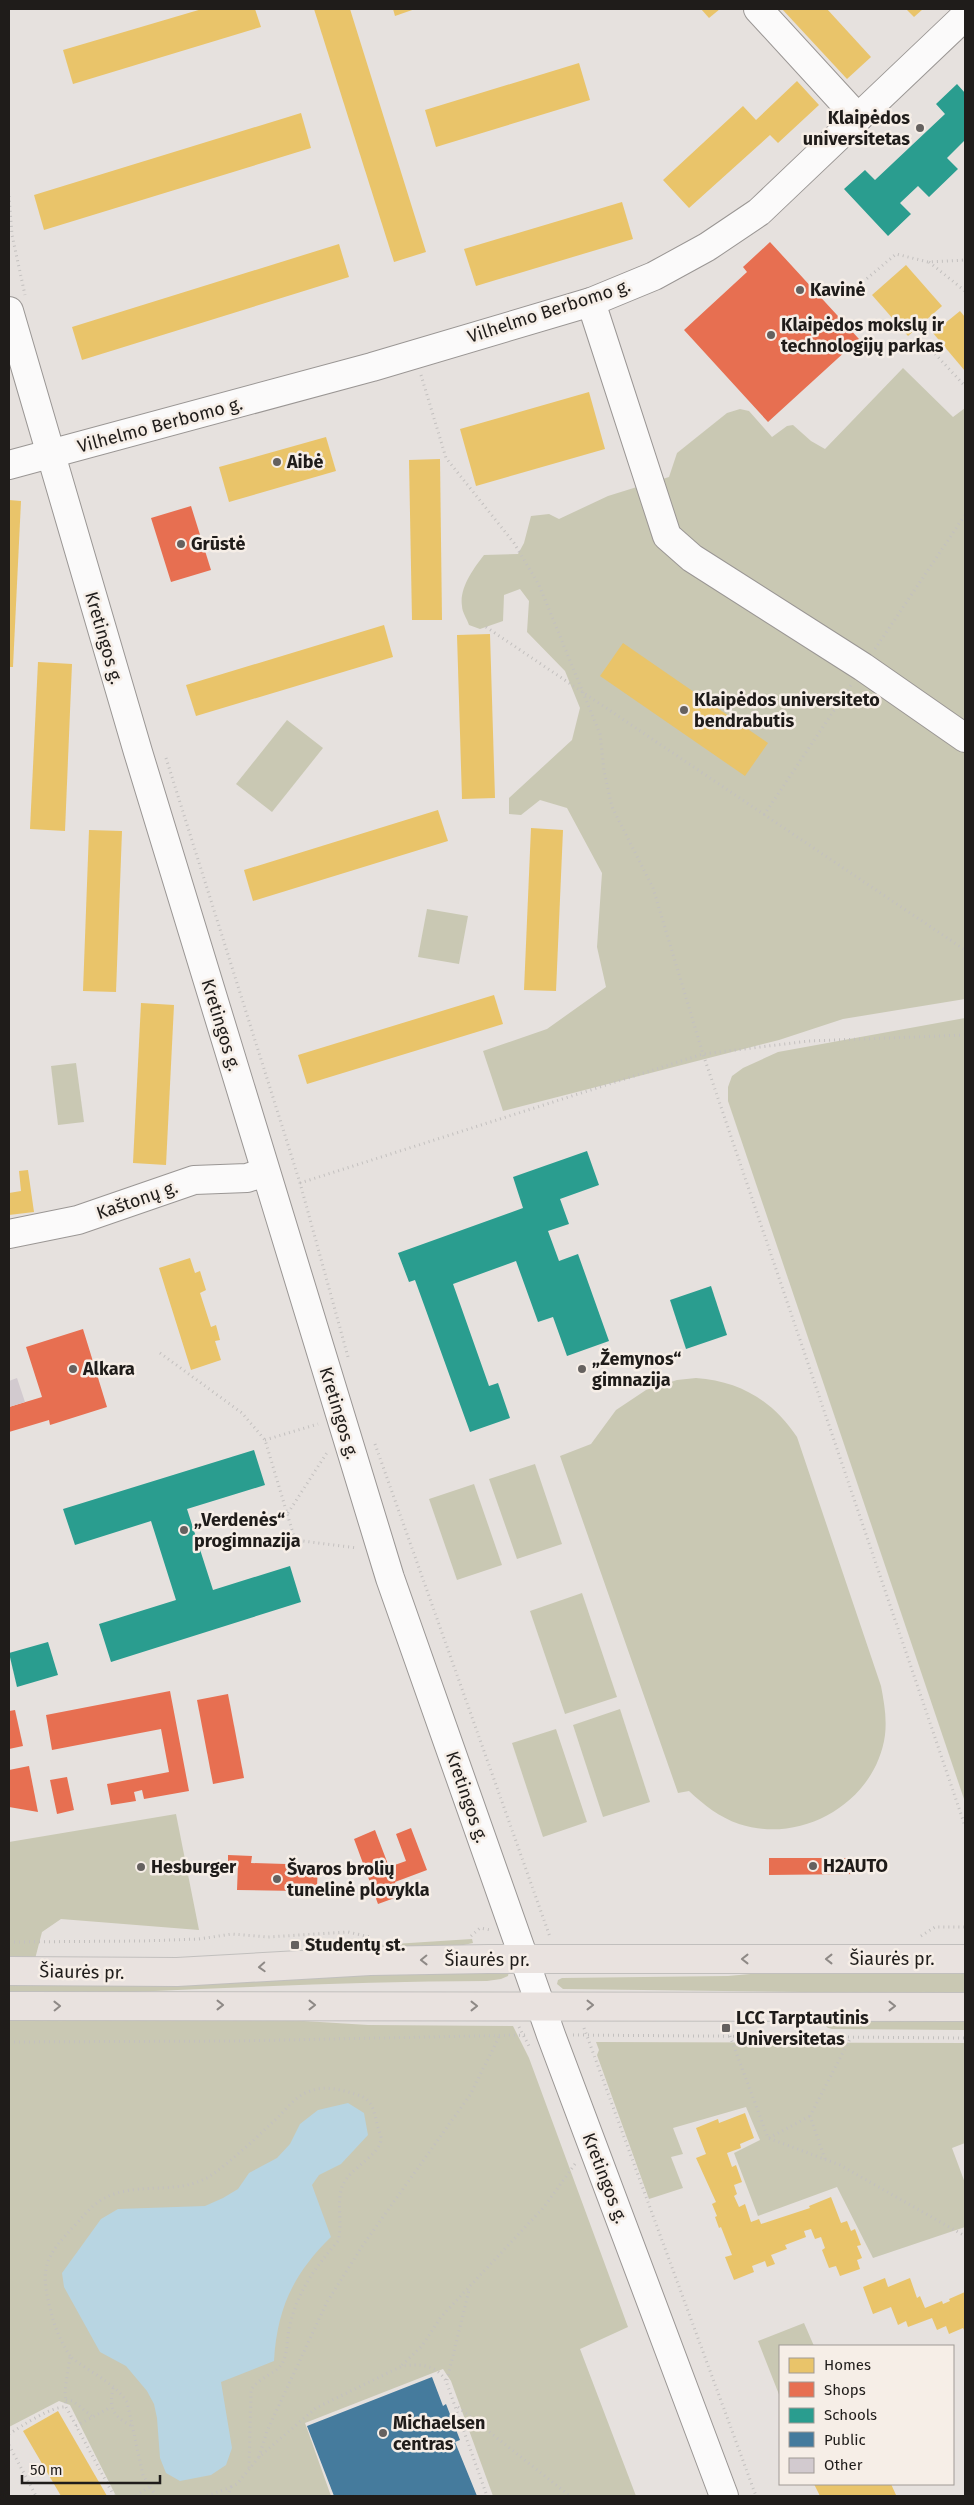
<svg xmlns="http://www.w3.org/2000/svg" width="974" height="2505" font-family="'Fira Sans',sans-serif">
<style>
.green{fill:#c9c8b3}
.water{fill:#b8d5e2}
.homes{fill:#e9c46a}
.shops{fill:#e76f51}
.schools{fill:#2a9d8f}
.public{fill:#457b9d}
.building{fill:#d2cacf}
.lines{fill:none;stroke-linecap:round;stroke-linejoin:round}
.minor-casing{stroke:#9a9694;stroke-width:30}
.major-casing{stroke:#c1bfbd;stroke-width:30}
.path{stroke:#c3c0bf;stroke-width:3;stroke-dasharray:1 4;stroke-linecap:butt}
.minor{stroke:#fbfafa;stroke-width:28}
.major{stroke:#e9e2df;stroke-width:28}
.oneway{stroke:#8e8986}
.poi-dot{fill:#65615f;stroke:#f6eee7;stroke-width:2}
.labels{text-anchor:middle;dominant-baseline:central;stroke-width:5;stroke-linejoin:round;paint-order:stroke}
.poi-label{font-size:18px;font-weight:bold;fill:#1f1c1a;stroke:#f6eee7;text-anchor:start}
.street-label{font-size:18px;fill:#1f1c1a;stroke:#f6eee7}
</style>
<rect width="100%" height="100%" fill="#e6e1de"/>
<g class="green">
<path d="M903,368L953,417L965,408V999L843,1019L779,1040L503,1111L483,1051L547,1029L606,987L597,947L602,873L567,808L540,800L521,815L509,814V798L572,740L580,708L565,671L527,632L529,601L520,589L504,595L503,621L480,629L469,625C467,619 462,612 462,606C459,588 474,568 484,555L518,554L524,543L531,516L549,514L559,519L608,496L669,477L677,453L727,413L740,409L749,411L772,437L787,426L793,425L811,441L825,449Z"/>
<polygon points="287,720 323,748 272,812 236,784"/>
<polygon points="427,909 468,916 459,964 418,957"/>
<polygon points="965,1018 965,1802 728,1101 728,1087 732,1076 743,1068 778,1052"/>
<polygon points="76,1063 84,1122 58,1125 51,1066"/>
<path d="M696,1378C740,1381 773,1401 797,1437L881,1686C884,1702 887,1718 885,1735C876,1802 802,1845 739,1824C719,1817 704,1805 689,1791L678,1793L560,1456L591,1444L616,1410L646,1390L677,1380Z"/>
<polygon points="535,1464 562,1544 517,1559 489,1479"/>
<polygon points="474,1484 502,1565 457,1580 429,1499"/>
<polygon points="582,1593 617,1697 565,1714 530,1611"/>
<polygon points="620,1709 650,1802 603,1817 573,1725"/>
<polygon points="556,1729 587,1822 543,1837 512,1743"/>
<polygon points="176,1814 199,1930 61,1919 42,1932 35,1959 9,1958 9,1842"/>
<path d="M472,1939L473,1943C445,1950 407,1950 378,1945Z"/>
<polygon points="804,1969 965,1970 965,1994 563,1989 557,1984 558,1980 562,1978 728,1976"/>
<path d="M509,1971L508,1976L501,1979L487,1981C328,1981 168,1992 9,1996V1983Z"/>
<polygon points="256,2018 368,2025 513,2026 529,2058 628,2327 580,2349 636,2496 493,2496 451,2381 443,2369 305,2423 331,2496 116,2496 70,2405 59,2401 9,2427 9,2019"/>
<polygon points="818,2019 965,2019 965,2030 832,2029 828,2028"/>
<polygon points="596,2042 965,2043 965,2143 952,2148 965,2183 965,2227 873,2258 837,2187 758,2216 734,2153 760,2140 746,2107 673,2128 683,2154 671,2157 683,2188 649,2199 597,2055 599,2050"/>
<polygon points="804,2323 814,2346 780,2346 780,2397 758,2341"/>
</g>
<path class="water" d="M348,2103L364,2113L368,2135L341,2164L319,2175L312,2185L331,2237C293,2274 277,2309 274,2361L221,2382L232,2448L226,2465L211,2475L180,2481L166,2473L160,2458L157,2418L154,2404L147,2391L126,2366L100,2352L64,2287L62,2273L101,2219L118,2209L205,2206L223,2198L238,2189L249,2173L277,2158L290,2144L300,2124L318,2110Z"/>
<g class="homes">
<polygon points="202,9 255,9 261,27 73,84 63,50"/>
<polygon points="314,9 350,9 426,252 394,262"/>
<polygon points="393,9 415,9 395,16"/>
<polygon points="701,9 720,9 709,18"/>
<polygon points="782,9 827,9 871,57 847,79"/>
<polygon points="906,9 923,9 914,17"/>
<polygon points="579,63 590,100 436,147 425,110"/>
<polygon points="797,81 819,105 778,143 770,135 689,208 663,180 743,106 756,120"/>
<polygon points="301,113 311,148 44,230 34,195"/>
<polygon points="622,202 633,239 476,286 464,249"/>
<polygon points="339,244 349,277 82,360 72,327"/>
<polygon points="906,265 942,306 908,336 872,295"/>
<polygon points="960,311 965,317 965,371 933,333"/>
<polygon points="589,392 605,449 476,486 460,429"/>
<polygon points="326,437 336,471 229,502 219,467"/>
<polygon points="440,459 442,620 412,620 409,460"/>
<polygon points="9,500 21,501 13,667 9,667"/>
<polygon points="384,625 393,657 196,716 186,685"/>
<polygon points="490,634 495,798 462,799 457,635"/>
<polygon points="623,643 768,743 745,776 600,676"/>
<polygon points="38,662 72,664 65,831 30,829"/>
<polygon points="438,810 448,841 253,901 244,870"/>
<polygon points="531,828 563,830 556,991 524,990"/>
<polygon points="89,830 122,831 116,992 83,991"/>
<polygon points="494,995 503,1024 307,1084 298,1055"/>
<polygon points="141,1003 174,1005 166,1165 133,1163"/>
<polygon points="28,1170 34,1212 9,1215 9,1193 21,1191 19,1171"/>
<polygon points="190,1258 195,1273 200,1271 206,1290 200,1293 211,1327 216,1325 220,1340 215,1341 221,1360 191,1370 159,1268"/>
<polygon points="745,2113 754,2138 740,2144 741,2148 727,2153 732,2167 736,2165 742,2182 734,2185 737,2194 734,2196 739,2207 745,2204 751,2222 759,2219 761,2224 810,2208 809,2206 831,2197 841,2223 847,2221 851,2231 855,2229 861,2245 857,2246 862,2258 857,2260 860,2269 840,2276 836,2266 829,2268 822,2250 825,2248 821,2237 815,2239 811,2229 804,2231 806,2237 785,2245 787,2249 771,2255 775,2264 767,2267 765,2261 752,2266 754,2272 734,2280 725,2257 732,2255 721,2227 719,2228 715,2217 717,2216 712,2204 716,2202 696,2158 706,2154 696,2128 718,2119 719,2123"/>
<polygon points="885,2278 888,2287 910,2278 917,2298 920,2296 925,2308 942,2301 943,2304 950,2301 949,2299 965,2292 965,2332 963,2328 949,2334 946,2326 937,2330 932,2318 908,2327 906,2321 898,2325 891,2307 873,2314 863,2287"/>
<polygon points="58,2411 107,2496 61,2496 23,2431"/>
<polygon points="814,2484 891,2484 896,2495 820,2496"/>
</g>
<g class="shops">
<polygon points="770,242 859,339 768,422 684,330 747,272 743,267"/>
<polygon points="191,506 211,570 171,582 151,518"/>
<polygon points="83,1329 107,1407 50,1425 49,1420 9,1432 9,1407 42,1397 26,1347"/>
<polygon points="170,1691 189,1791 144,1799 142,1790 134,1792 136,1801 111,1805 107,1784 169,1772 161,1729 52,1750 46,1715"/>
<polygon points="228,1694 244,1778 213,1784 197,1700"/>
<polygon points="15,1710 23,1746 9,1749 9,1711"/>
<polygon points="29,1766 38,1812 9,1807 9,1770"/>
<polygon points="67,1777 74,1810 57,1814 50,1780"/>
<polygon points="411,1828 427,1870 395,1882 400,1896 378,1904 354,1839 375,1830 389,1867 406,1861 396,1834"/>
<polygon points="228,1855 252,1856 251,1863 318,1865 317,1886 325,1886 325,1897 299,1896 299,1891 237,1890 238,1864 228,1864"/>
<polygon points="769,1858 857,1858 857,1874 769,1875"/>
</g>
<g class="schools">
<polygon points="957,84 965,93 965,140 947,158 958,169 929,197 918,186 900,203 911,214 888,236 844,189 865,170 875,180 945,114 936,104"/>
<polygon points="587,1151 599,1185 560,1199 569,1224 548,1231 559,1261 578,1254 609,1341 567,1356 553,1317 538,1322 516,1261 453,1284 489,1386 498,1383 510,1418 470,1432 415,1280 409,1282 398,1253 523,1208 513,1177"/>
<polygon points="711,1286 727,1335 686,1349 670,1300"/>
<polygon points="254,1450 265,1485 187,1509 213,1590 290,1566 301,1602 111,1662 99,1624 176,1600 151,1521 75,1545 63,1509"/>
<polygon points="48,1642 58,1675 17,1687 9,1653"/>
</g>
<polygon class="public" points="432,2377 443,2406 446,2404 460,2440 455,2442 477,2496 334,2496 307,2426"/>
<polygon class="building" points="17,1378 25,1402 9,1407 9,1381"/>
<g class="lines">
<defs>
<g id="minor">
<polyline points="758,9 858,118"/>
<polyline points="591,302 667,536 692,558 863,667 965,738"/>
<polyline points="9,311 138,752 390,1578 551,2035 724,2496"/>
<polyline points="9,465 372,367 591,302 654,276 707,247 759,212 965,16"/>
<polyline points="9,1234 78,1220 194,1180 247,1178 265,1172"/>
</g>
<g id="major">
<polyline points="9,1971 177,1972 370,1961 488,1959 965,1959"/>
<polyline points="9,2006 965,2007"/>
</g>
</defs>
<use href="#minor" class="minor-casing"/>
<use href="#major" class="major-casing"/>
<g class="path">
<polyline points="9,196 12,235 25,295"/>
<polyline points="929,262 965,291"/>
<polyline points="844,298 896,254 928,262 965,260"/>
<polyline points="897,352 924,342 965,386"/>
<polyline points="421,375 446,458 514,543 539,585 600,734 604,771 612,807 653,888 703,1054 965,1826"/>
<polyline points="486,627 965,950"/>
<polyline points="875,649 965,515"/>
<polyline points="166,758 300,1183 348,1357"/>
<polyline points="764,815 851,685"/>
<polyline points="300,1183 703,1054 809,1041 965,1035"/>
<polyline points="160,1353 242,1413 265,1440 295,1540 357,1548"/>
<polyline points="265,1440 318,1424"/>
<polyline points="375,1444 550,1937"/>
<polyline points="288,1513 328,1451"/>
<polyline points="471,1936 480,1928 491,1930"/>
<polyline points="921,1936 935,1927 965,1927"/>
<polyline points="9,1942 143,1941 199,1939 232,1934 268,1937 348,1932 370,1937"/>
<polyline points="519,2027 529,2046"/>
<polyline points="584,2028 756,2496"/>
<polyline points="573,2035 965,2038"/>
<polyline points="730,2036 768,2138 840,2165 965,2236"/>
<polyline points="9,2042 233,2041 527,2035"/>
<polyline points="769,2138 810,2116"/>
<polyline points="825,2159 810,2116 851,2037"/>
<path d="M70,2356C60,2340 54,2326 50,2308C39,2265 47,2255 76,2224C88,2211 96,2200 114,2194C145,2183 184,2195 213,2174C235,2158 256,2138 275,2120C287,2109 295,2096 310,2091C325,2085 343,2090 358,2095C373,2100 374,2111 377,2124C378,2129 381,2134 381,2139C381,2152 355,2167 347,2178C333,2196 344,2221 338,2241C315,2268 299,2289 290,2324C287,2336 288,2351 283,2362C277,2374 260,2376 251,2390L249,2469"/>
<polyline points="402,2365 422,2346 441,2317 544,2207 575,2164"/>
<polyline points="447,2380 469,2290"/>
<path d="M113,2388C109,2408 112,2416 132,2426"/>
<polyline points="66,2400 73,2401 93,2417"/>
<polyline points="458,2407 570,2496"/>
<polyline points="76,2426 111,2407"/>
<path d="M9,2434C22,2426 51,2406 66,2407"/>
<polyline points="9,2445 36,2496"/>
<polyline points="259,2457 267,2431 327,2302 363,2245 470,2095 500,2035"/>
<path d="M231,2487L237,2484L259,2457L316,2408L402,2366C420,2364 436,2364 446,2381L487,2496"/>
<path d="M114,2496L66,2407L65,2391L70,2356C88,2372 113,2381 127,2402L143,2475L156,2496"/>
<polyline points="136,2496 150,2486"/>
<polyline points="207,2496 231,2487 228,2496"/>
</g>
<use href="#minor" class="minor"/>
<use href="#major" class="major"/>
</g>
<defs><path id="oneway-chevron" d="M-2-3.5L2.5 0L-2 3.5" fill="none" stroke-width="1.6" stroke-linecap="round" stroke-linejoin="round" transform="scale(1.25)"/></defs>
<g class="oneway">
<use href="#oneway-chevron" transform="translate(745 1959) rotate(180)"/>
<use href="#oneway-chevron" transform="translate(829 1959) rotate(180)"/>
<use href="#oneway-chevron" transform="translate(424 1960) rotate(179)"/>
<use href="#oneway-chevron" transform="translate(262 1967) rotate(177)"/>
<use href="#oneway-chevron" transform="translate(220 2005)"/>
<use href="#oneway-chevron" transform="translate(312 2005)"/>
<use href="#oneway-chevron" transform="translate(590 2005)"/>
<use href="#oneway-chevron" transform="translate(57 2006) rotate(-1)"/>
<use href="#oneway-chevron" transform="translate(474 2006)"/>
<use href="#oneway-chevron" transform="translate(892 2006)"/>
</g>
<g class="poi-dot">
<circle cx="920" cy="128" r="5"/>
<circle cx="800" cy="290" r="5"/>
<circle cx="771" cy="335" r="5"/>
<circle cx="277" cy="462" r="5"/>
<circle cx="181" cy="544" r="5"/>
<circle cx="684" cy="710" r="5"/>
<circle cx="73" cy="1369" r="5"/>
<circle cx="582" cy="1369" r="5"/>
<circle cx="184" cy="1530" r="5"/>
<circle cx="813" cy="1866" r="5"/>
<circle cx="141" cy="1867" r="5"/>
<circle cx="277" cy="1879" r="5"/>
<rect x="290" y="1940" width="10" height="10" rx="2.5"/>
<rect x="721" y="2023" width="10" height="10" rx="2.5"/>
<circle cx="383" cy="2433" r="5"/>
</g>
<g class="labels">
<g class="poi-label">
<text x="910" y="118" text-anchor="end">Klaipėdos<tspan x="910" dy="21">universitetas</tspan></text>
<text x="810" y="290">Kavinė</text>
<text x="781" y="325">Klaipėdos mokslų ir<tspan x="781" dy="21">technologijų parkas</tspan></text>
<text x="287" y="462">Aibė</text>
<text x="191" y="544">Grūstė</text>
<text x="694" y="700">Klaipėdos universiteto<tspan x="694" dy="21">bendrabutis</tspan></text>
<text x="592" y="1359">„Žemynos“<tspan x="592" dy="21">gimnazija</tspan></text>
<text x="83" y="1369">Alkara</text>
<text x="194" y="1520">„Verdenės“<tspan x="194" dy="21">progimnazija</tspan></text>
<text x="823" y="1866">H2AUTO</text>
<text x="151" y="1867">Hesburger</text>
<text x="287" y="1869">Švaros brolių<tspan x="287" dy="21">tunelinė plovykla</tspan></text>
<text x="305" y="1945">Studentų st.</text>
<text x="736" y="2018">LCC Tarptautinis<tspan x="736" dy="21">Universitetas</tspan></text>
<text x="393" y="2423">Michaelsen<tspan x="393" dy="21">centras</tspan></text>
</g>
<g class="street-label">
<text transform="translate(549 311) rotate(-18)">Vilhelmo Berbomo g.</text>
<text transform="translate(160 425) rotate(-15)">Vilhelmo Berbomo g.</text>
<text transform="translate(104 638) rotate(74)">Kretingos g.</text>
<text transform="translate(221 1025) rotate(73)">Kretingos g.</text>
<text transform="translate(137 1200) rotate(-19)">Kaštonų g.</text>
<text transform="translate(339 1413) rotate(73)">Kretingos g.</text>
<text transform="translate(467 1797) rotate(71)">Kretingos g.</text>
<text x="892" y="1959">Šiaurės pr.</text>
<text x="487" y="1960">Šiaurės pr.</text>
<text transform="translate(82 1972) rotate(1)">Šiaurės pr.</text>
<text transform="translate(605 2178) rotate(69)">Kretingos g.</text>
</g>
</g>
<rect width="974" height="2505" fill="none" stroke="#1f1c1a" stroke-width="20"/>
<rect x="779" y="2345" width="175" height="140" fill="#f6eee7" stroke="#a09a95"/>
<rect x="789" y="2358" width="25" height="15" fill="#e9c46a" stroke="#a09a95"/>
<text x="824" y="2370" font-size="15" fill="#1f1c1a">Homes</text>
<rect x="789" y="2382" width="25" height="15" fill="#e76f51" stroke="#a09a95"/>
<text x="824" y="2395" font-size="15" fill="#1f1c1a">Shops</text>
<rect x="789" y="2408" width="25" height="15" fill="#2a9d8f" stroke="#a09a95"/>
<text x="824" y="2420" font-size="15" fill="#1f1c1a">Schools</text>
<rect x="789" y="2432" width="25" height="15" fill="#457b9d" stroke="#a09a95"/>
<text x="824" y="2445" font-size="15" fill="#1f1c1a">Public</text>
<rect x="789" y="2458" width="25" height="15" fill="#d2cacf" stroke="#a09a95"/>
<text x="824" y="2470" font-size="15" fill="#1f1c1a">Other</text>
<path d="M22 2475v8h138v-8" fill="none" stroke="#1f1c1a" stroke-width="2.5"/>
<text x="30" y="2475" font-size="15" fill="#1f1c1a" stroke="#f6eee7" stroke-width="4" paint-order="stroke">50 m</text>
</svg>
